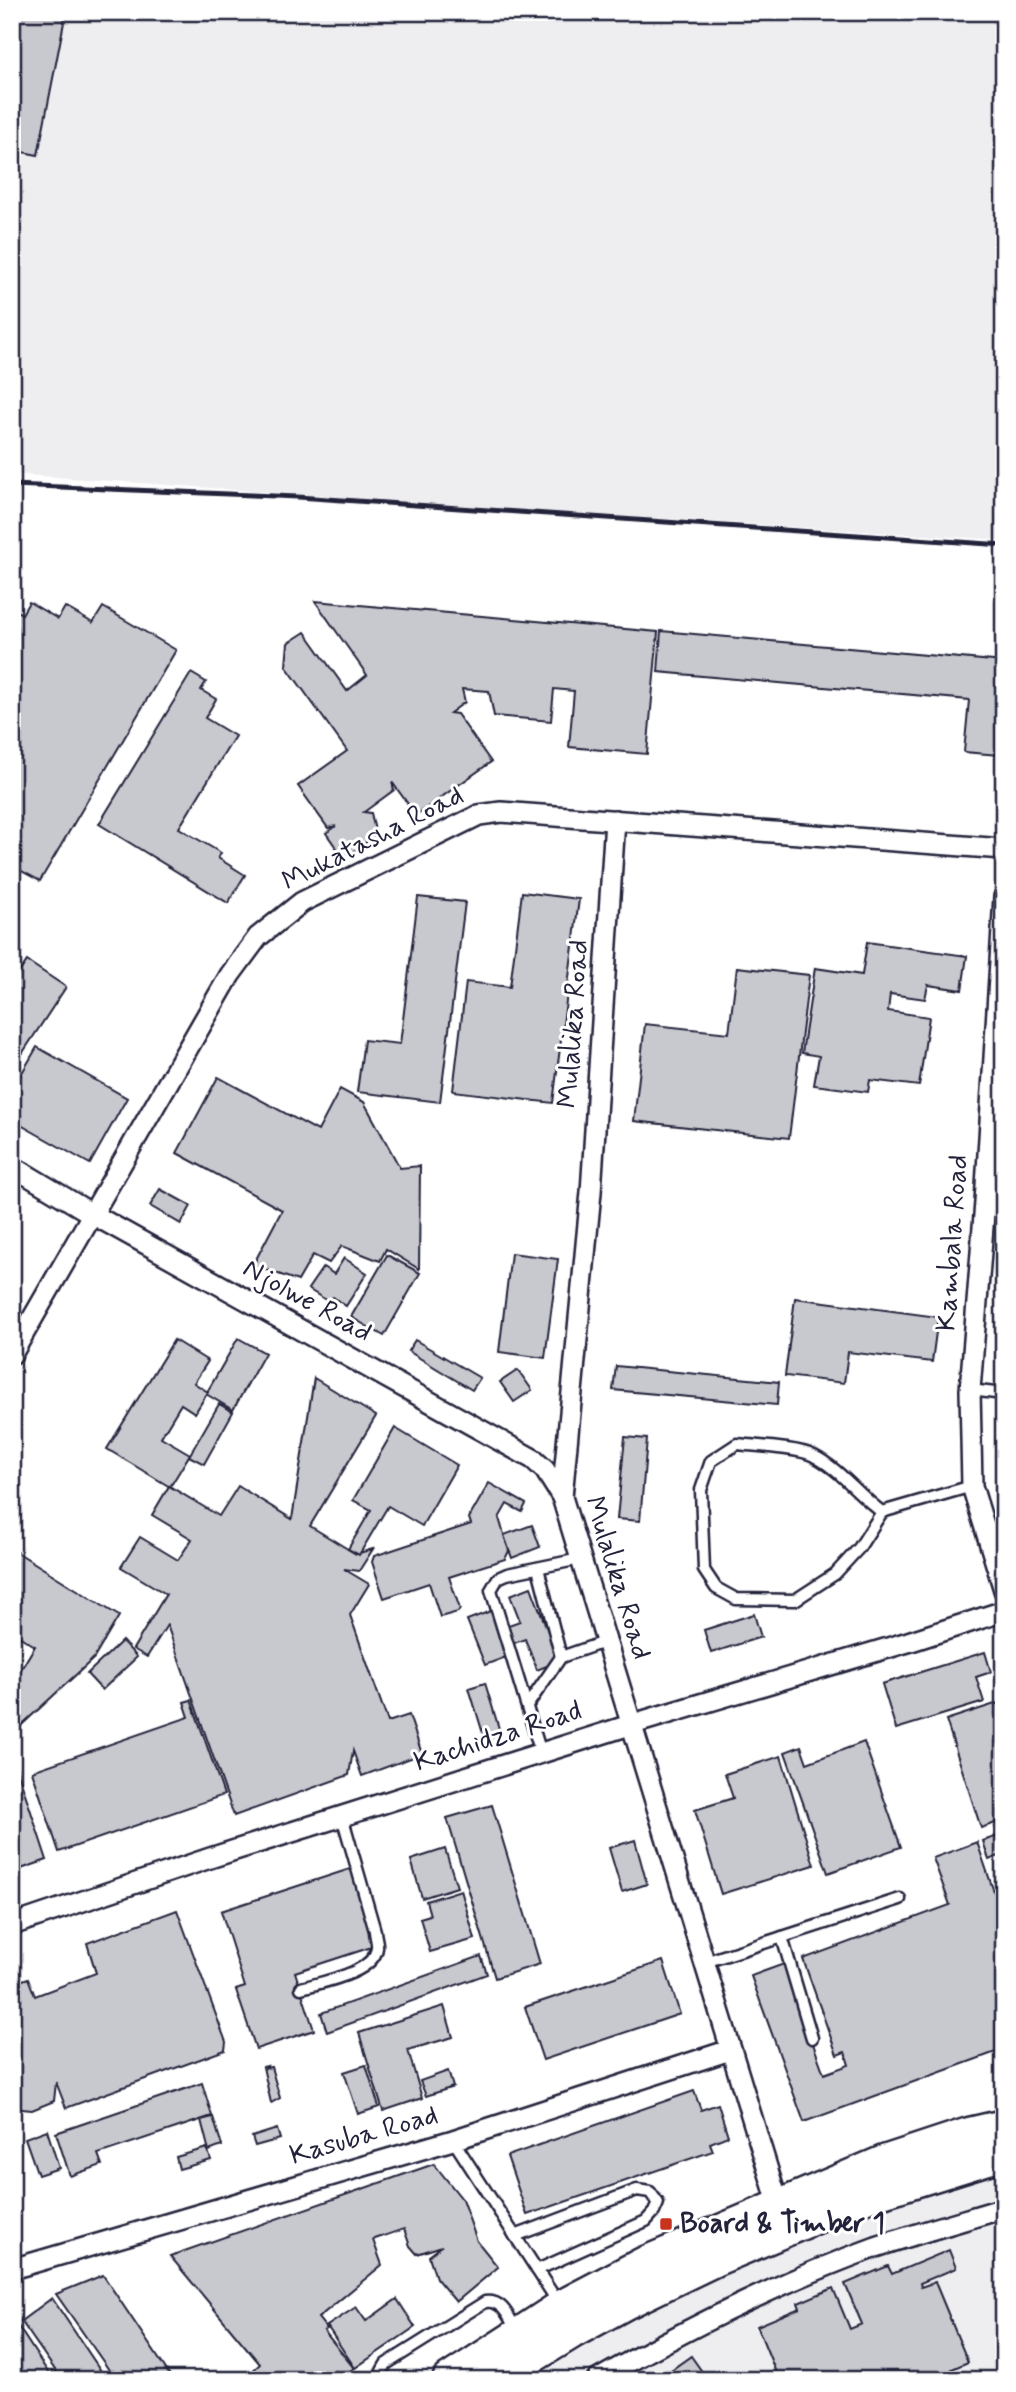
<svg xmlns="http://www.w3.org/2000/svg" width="1016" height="2392" font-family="Mynerve,sans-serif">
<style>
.built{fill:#eeeef1}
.building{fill:#c8c8cf;stroke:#22223b;stroke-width:2}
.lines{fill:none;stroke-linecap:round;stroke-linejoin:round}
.service-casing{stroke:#22223b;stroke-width:15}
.minor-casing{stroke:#22223b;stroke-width:24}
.primary-casing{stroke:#22223b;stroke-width:37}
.service{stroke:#fff;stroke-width:10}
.minor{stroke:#fff;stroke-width:19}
.primary{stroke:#fff;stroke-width:32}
.rail{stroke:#22223b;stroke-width:5}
.poi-dot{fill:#c8321e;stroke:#fff;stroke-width:2.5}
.labels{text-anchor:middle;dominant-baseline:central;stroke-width:6;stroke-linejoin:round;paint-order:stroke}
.street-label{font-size:28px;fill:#22223b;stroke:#fff}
.poi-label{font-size:28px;font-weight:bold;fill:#22223b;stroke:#fff;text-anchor:start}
</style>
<rect width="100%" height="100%" fill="#fff"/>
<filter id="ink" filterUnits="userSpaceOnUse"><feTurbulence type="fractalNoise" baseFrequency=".0143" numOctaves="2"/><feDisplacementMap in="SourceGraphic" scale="14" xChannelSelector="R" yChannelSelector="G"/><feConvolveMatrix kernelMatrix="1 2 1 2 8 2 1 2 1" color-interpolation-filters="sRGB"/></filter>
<g filter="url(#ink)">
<g class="built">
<polygon points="12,12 1004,12 1004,540 524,510 12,474"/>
<polygon points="1004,2157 1004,2380 507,2380 795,2225"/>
</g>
<g class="building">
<polygon points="12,12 66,12 38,155 12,150"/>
<polygon points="315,601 658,632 647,754 569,747 574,691 554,689 551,721 494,716 489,691 462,689 465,702 450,713 457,714 491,762 416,815 392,782 394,790 364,812 371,813 376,835 344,859 326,833 336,826 328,828 298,786 347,751 286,666 288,643 305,632 347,691 367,675"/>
<polygon points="29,602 58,619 65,607 93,623 103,607 176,650 40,881 12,866 12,608 22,614"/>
<polygon points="661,631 1004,662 1004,753 999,755 964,752 969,700 658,672"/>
<polygon points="191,673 206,682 201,690 216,699 205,718 235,736 179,828 221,853 218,858 245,875 228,903 99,824"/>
<polygon points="522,892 579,899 553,1103 453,1091 466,982 510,987"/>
<polygon points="418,897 465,902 440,1102 357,1092 364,1040 400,1044"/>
<polygon points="867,942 967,956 962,990 928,985 925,999 890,994 888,1011 929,1017 919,1086 870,1080 868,1092 814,1085 819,1056 802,1053 815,968 862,975"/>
<polygon points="27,961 66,987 12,1069 12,983"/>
<polygon points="737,967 809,975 789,1138 634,1121 645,1024 729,1033"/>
<polygon points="37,1047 127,1098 90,1164 12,1120 12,1090"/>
<polygon points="218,1077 318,1131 340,1089 364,1102 400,1168 420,1166 419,1269 386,1249 380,1261 342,1246 329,1263 313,1255 298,1281 253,1265 282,1210 177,1153"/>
<polygon points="160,1189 191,1206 181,1224 150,1206"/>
<polygon points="511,1253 558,1259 545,1358 499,1352"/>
<polygon points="387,1255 420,1273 384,1336 351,1317"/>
<polygon points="344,1258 367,1273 346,1306 333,1297 329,1302 308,1289 323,1267 334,1274"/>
<polygon points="795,1298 938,1317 932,1362 848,1352 844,1383 785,1376"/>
<polygon points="238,1338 265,1353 233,1410 206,1394"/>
<polygon points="174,1340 208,1361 194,1383 208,1392 195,1413 181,1404 161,1437 190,1454 170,1487 107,1449"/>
<polygon points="415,1340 480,1378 472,1390 408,1351"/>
<polygon points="616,1366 779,1382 777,1405 613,1390"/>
<polygon points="518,1370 532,1390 514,1402 500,1382"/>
<polygon points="314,1378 376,1416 310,1526 356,1554 373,1549 359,1571 344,1569 369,1584 350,1615 388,1722 409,1715 422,1754 362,1776 353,1751 349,1775 234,1816 167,1625 147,1657 133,1649 166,1594 121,1567 140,1537 178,1560 192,1539 152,1515 169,1486 219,1516 238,1486 292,1519"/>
<polygon points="219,1404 233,1412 204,1464 189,1456"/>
<polygon points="395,1428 457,1465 422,1526 388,1506 359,1555 348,1549 371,1510 353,1500"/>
<polygon points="625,1437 647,1439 640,1521 617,1519"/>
<polygon points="489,1483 526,1504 522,1512 507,1504 499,1518 509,1551 505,1559 449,1577 460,1609 458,1612 440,1617 429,1583 384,1598 372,1562 374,1556 471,1524 469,1518"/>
<polygon points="532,1525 540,1547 512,1558 504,1535"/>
<polygon points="12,1549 119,1616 94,1658 14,1732 12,1730 12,1684 35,1646 12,1632"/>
<polygon points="531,1587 559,1661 537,1670 525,1639 506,1646 509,1656 485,1665 467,1620 496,1609 503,1627 520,1621 510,1595"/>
<polygon points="754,1614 761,1637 711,1653 704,1630"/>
<polygon points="122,1641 137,1657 102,1690 87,1674"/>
<polygon points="985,1652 991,1672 976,1677 984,1702 896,1729 882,1684"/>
<polygon points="485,1683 501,1735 485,1740 469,1688"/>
<polygon points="191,1700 224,1795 59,1852 32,1771 189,1717 184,1702"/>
<polygon points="998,1703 1004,1721 1004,1820 981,1828 946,1720"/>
<polygon points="864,1742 901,1847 828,1873 785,1752 801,1746 807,1763"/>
<polygon points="12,1754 47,1860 12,1872"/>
<polygon points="781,1756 814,1865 721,1894 695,1810 733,1798 725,1774"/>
<polygon points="492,1805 540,1964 495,1978 447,1818"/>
<polygon points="1004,1834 1004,1854 989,1860 983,1841"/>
<polygon points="635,1840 647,1884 622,1892 609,1848"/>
<polygon points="977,1842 994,1892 997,1891 1004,1910 1004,2049 804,2122 751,1976 784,1964 824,2074 849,2065 845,2052 837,2055 803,1959 950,1905 933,1858"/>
<polygon points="445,1849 457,1887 422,1898 411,1860"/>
<polygon points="356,1867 381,1944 295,1972 314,2030 256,2049 236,1990 245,1987 221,1911"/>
<polygon points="461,1890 475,1939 430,1952 420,1918 430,1915 426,1901"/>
<polygon points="177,1910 226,2042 225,2050 66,2108 56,2082 54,2101 32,2110 12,2108 12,1984 28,1978 35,1996 96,1973 87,1943"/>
<polygon points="481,1956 487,1974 327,2032 321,2013"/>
<polygon points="663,1961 680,2014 543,2060 525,2007"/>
<polygon points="444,2006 453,2037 408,2050 422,2098 383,2111 359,2033"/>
<polygon points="366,2065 379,2107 358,2114 344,2072"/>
<polygon points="267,2066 266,2068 271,2067 280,2098 271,2103 263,2067"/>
<polygon points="448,2071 453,2087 426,2096 420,2081"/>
<polygon points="202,2083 212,2116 98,2154 102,2165 70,2176 56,2133"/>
<polygon points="694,2091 701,2110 718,2104 728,2136 710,2143 713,2151 527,2215 507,2156"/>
<polygon points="213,2117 222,2146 209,2151 201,2120"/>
<polygon points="277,2129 280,2139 255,2146 252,2137"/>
<polygon points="47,2130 59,2168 38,2175 25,2138"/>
<polygon points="207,2148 211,2160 179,2169 176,2157"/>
<polygon points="434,2164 462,2199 477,2241 498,2267 456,2302 436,2278 429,2256 442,2246 417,2254 410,2246 404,2229 375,2239 373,2240 382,2265 318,2318 327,2329 324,2331 354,2368 338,2380 264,2380 270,2375 249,2380 248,2375 260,2364 170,2256"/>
<polygon points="949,2250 956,2268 920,2283 921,2287 935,2282 968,2362 952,2369 956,2380 779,2380 757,2326 800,2308 798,2303 833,2288 850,2329 862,2324 845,2284 888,2266 892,2274"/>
<polygon points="103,2275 173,2380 116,2380 56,2294"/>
<polygon points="52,2298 107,2380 62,2380 21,2321"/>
<polygon points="397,2299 415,2327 355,2368 327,2326 356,2307 366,2321"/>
<polygon points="14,2320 53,2380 12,2380"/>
<polygon points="691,2356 708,2380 657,2380"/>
</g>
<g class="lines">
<defs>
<g id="service">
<polyline points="970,1390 1004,1394"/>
<path d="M882,1512L859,1548L835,1574L795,1600L736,1599L716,1588L704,1570L701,1490L711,1461L737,1444C755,1446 800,1448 814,1456C841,1470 858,1495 882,1512L972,1486"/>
<polyline points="538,1568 561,1657"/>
<polyline points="527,1706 561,1657 607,1641"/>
<polyline points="541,1753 491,1590 498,1578 507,1574 580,1559"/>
<polyline points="782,1937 812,2038"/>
<polyline points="705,1962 900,1899"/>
<path d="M301,1988C322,1982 374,1973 377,1948C378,1943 375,1936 375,1931L342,1816"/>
<polyline points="453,2140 559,2304"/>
<polyline points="515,2236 637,2190 650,2192 658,2203 654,2212 646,2221 537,2270"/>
<path d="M384,2380L382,2371L386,2364L485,2302C503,2299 509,2318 517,2331"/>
</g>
<g id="minor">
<polyline points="615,820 591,1192 562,1497 782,2216"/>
<polyline points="1004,897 985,1202 970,1390 972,1486 1004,1590"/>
<polyline points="12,1166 92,1214 533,1459 545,1470 562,1497"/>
<polyline points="12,1354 230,975 258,937 302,902 479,815 501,812 1004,849"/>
<polyline points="12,1925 210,1858 633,1724 908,1642 1004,1611"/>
<polyline points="12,2269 453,2140 730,2050"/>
<path d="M597,2380C686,2329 779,2282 876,2247C918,2233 961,2221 1004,2208"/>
</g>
<g id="primary">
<polyline points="449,2380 561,2307 645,2263 884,2162 969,2134 1004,2126"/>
<polyline points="494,2380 572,2332 627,2302 714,2260 866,2196 1004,2153"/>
</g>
</defs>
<use href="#service" class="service-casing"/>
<use href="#minor" class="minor-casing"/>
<use href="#primary" class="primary-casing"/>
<use href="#service" class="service"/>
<use href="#minor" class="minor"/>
<use href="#primary" class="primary"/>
<polyline class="rail" points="12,485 298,497 1004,545"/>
</g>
</g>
<rect class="poi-dot" x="659" y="2217" width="14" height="14" rx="3.5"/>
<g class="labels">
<g class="street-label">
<text transform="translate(373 839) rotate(-27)">Mukatasha Road</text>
<text transform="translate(574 1024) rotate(-86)">Mulalika Road</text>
<text transform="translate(953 1243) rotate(-86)">Kambala Road</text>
<text transform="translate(307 1301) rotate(29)">Njolwe Road</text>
<text transform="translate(617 1578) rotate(73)">Mulalika Road</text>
<text transform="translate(498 1737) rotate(-18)">Kachidza Road</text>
<text transform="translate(364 2136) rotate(-16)">Kasuba Road</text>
</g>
<g class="poi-label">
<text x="680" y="2224">Board &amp; Timber 1</text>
</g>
</g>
<rect width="1016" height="2392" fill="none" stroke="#fff" stroke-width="42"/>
<rect x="21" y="21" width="974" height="2350" fill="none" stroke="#22223b" stroke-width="2.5" filter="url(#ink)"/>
</svg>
